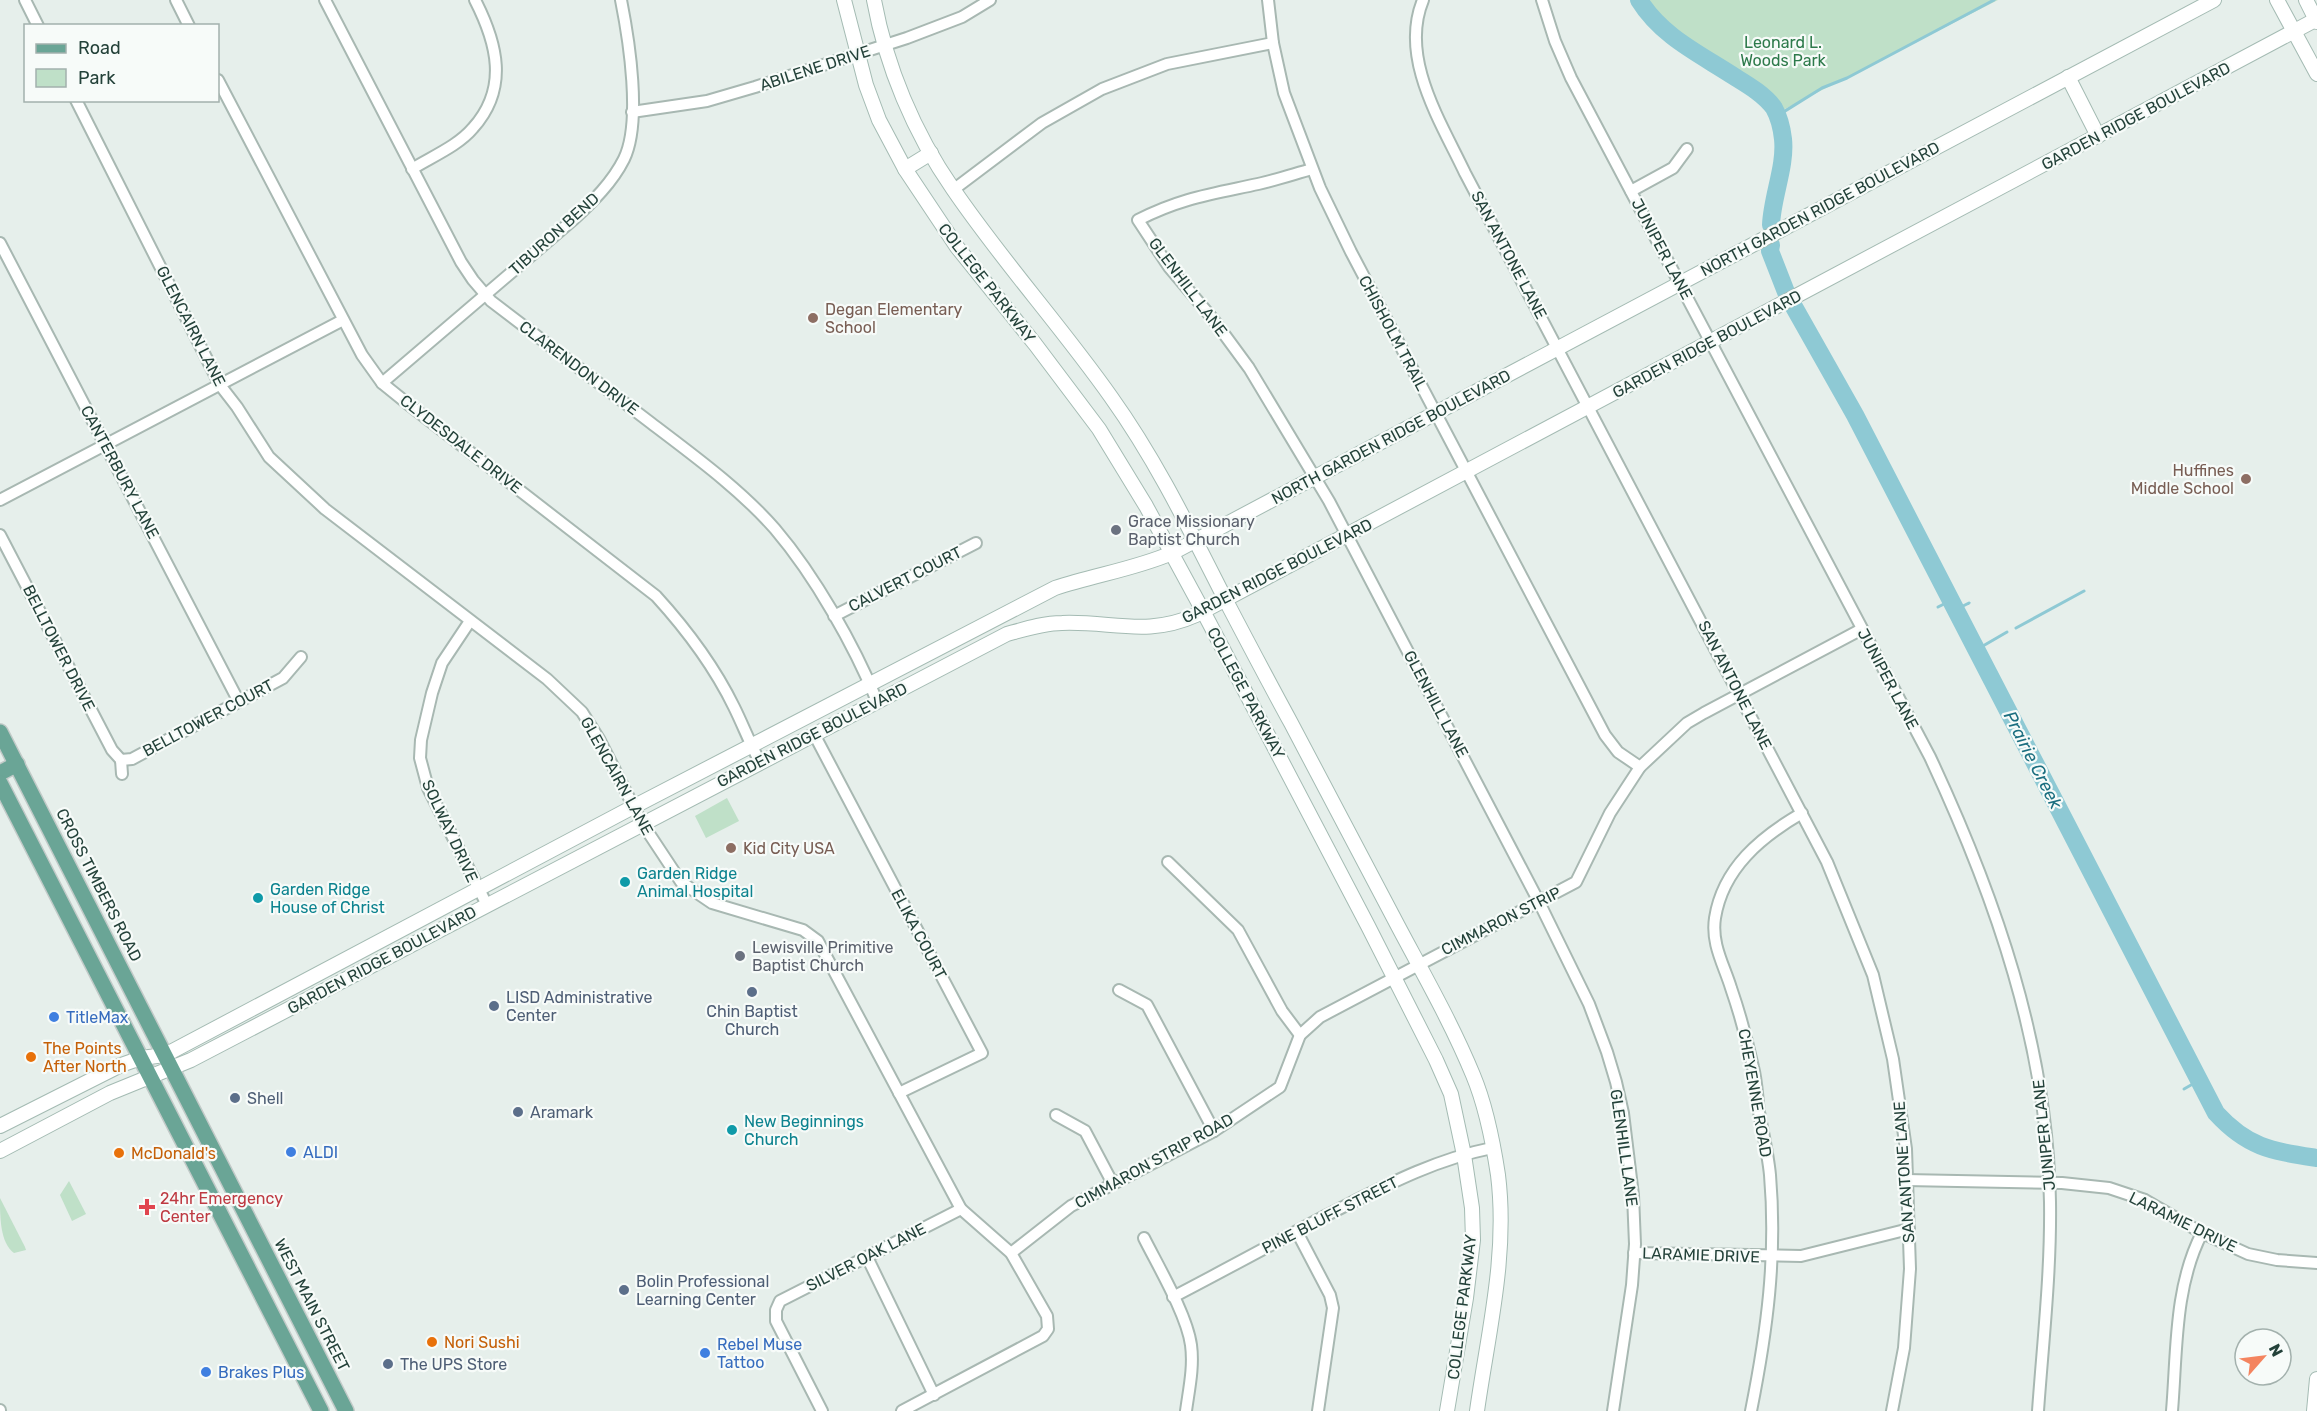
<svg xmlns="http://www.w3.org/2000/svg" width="2317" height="1411" font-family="Rubik,sans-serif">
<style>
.green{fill:#bfe0c8}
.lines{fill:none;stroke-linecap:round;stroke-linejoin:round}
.stream{stroke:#8ec9d4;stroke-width:3}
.river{stroke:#8ec9d4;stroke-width:18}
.street-casing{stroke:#a8b8b2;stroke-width:14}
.secondary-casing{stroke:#a4bbb3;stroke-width:16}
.primary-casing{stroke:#c2cac8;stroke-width:18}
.street{stroke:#fff;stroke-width:10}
.secondary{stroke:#fff;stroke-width:14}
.primary{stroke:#6aa596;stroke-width:15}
.education-dot{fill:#8d6e63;stroke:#f7fbf9;stroke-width:2}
.worship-dot{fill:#6b7280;stroke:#f7fbf9;stroke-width:2}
.culture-dot{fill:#0f9aa8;stroke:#f7fbf9;stroke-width:2}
.service-dot{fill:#5c6f8a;stroke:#f7fbf9;stroke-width:2}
.shop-dot{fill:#3f7fe0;stroke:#f7fbf9;stroke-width:2}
.food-dot{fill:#e8710a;stroke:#f7fbf9;stroke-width:2}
.health-dot{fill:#e0444e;stroke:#f7fbf9;stroke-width:2}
.labels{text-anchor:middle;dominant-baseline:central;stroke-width:4.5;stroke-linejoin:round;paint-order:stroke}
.park-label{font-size:16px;fill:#2d7a4b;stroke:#f7fbf9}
.street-label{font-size:16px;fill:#24423a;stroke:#f7fbf9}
.education-label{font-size:16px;fill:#785e54;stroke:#f7fbf9;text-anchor:start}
.worship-label{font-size:16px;fill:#5b616d;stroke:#f7fbf9;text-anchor:start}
.culture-label{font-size:16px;fill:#0d838f;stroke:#f7fbf9;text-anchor:start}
.service-label{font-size:16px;fill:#4e5e75;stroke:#f7fbf9;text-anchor:start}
.shop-label{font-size:16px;fill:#366cbe;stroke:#f7fbf9;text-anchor:start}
.food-label{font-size:16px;fill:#c56008;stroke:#f7fbf9;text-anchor:start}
.health-label{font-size:16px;fill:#be3a42;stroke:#f7fbf9;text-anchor:start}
.water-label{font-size:18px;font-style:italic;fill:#1c6f80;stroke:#f7fbf9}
</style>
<rect width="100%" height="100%" fill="#e6efeb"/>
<g class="green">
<polygon points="1633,0 1998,0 1771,116 1744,83 1671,43"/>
<polygon points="727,798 739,821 706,838 695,816"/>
<polygon points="69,1181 86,1214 72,1221 60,1195"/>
<path d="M0,1198L25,1247L26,1250L14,1253C0,1243 0,1217 0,1198Z"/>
</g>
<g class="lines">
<g class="stream">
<polyline points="1777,116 1822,88 1847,78 1994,0"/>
<polyline points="1938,607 1950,601"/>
<polyline points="1955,610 1969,603"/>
<polyline points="2016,628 2084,591"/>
<polyline points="1976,650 2007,632"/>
<polyline points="2184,1089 2198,1081"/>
</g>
<g class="river">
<path d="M1639,0C1662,37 1700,54 1735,77C1748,85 1765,95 1774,108C1779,117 1782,130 1783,139C1786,166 1772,197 1771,225"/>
<polyline points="1771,245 1770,251 1786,292"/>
<path d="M1794,307L1855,415L2216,1113C2248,1148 2272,1151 2317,1158"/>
</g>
<defs>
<g id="street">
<polyline points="25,0 38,26"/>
<polyline points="176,0 189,26"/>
<path d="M325,0L461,262L473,280L491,301C544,342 598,382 651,423C693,455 740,489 775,529C815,576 854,645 877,701"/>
<polyline points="1268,0 1273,43 1284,93 1320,188 1351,252 1605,735 1618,752 1640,767"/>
<path d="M1423,0C1399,58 1441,122 1465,173L1827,862L1873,975L1893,1059L1906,1149L1910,1269L1904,1348L1892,1411"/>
<path d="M1542,0L1555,41L1571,78L1930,757C1995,896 2048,1047 2050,1202C2051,1272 2043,1341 2038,1411"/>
<path d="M218,80L362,355L382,383L408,404L656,596C687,630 714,666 734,707C743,725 750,744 760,762"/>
<polyline points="76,100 220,385 237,407 269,457 325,509 547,679 582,712 599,739 642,823 681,882 712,903 803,930 818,941 961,1209 1011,1253 1047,1316 1048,1329 1043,1336 902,1411"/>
<polyline points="632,112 707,101 755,87 907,38 962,17 990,0"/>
<path d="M412,169C431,157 458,146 473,128C509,88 497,43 475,0"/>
<path d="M1312,169C1294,174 1276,180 1258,184C1212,194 1181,198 1138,220L1169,267L1213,319L1249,368L1329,501L1539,902L1589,1004L1607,1052L1616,1082L1623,1113L1633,1195L1635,1244L1632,1285L1613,1411"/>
<polyline points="953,190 1042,123 1102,89 1167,64 1273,43"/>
<polyline points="1631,191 1673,168 1687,149"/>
<polyline points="0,243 239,702"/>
<path d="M382,383L574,219C593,201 612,183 624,159C642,122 629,40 621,0"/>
<polyline points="0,500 343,320"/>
<polyline points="0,535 112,750 121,760"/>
<polyline points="834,616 976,543"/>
<polyline points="470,621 442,663 432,693 421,740 420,758 428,788 487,905"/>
<polyline points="814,734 982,1053 899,1093"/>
<polyline points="121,760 132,759 283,678 301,657"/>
<polyline points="121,760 122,774"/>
<polyline points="1168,862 1238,930 1282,1011 1300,1035"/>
<polyline points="1119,990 1147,1005 1214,1131"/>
<polyline points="1056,1115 1085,1131 1113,1184"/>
<polyline points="1906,1180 2062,1183 2109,1188 2145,1200 2202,1233 2248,1254 2277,1260 2317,1263"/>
<polyline points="1297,1232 1330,1295 1333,1308 1318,1411"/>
<path d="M1144,1238C1158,1266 1187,1315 1191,1345C1194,1367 1189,1389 1186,1411"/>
<polyline points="1011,1253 1071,1206 1214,1131 1280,1087 1300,1035 1320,1017 1576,882 1610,813 1640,767 1687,723 1704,713 1862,629"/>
<polyline points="1634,1253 1801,1256 1909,1229"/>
<polyline points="867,1257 934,1395"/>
<path d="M1173,1297C1225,1270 1276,1242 1327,1215C1381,1188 1432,1160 1492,1148"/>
<polyline points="0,1410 0,1411"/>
<polyline points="822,1411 776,1321 776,1310 780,1301 961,1209"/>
<path d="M1751,1411C1767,1331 1777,1257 1770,1175C1768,1154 1763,1133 1759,1112C1757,1098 1757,1082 1753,1067C1747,1040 1740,1014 1731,988C1724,965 1711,944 1715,918C1723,868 1761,837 1802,813"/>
<path d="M2172,1411C2177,1352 2174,1287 2202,1233"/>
</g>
<g id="secondary">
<polyline points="844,0 866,85 879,120 905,169 957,247 1035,344 1099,429 1146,506 1203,611 1368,926 1436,1060 1451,1094 1464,1155 1472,1208 1473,1240 1466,1298 1447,1411"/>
<path d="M874,0C886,66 914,133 953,189C1002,261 1061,326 1111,397C1156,460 1189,528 1224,597C1246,639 1268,681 1291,723C1327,791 1362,859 1398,926C1424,975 1452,1024 1473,1075C1486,1106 1493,1142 1498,1175C1508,1255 1488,1333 1477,1411"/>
<polyline points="2277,0 2317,74"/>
<polyline points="2306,0 2317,22"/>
<polyline points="2068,77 2098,136"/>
<polyline points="905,169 931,153"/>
<path d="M0,1126L121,1065L141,1058L165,1055L633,807L1055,588C1094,575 1135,569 1172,553L2214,0"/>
<path d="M0,1151L110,1093L191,1060L1007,634C1025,629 1044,623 1062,623C1112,621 1147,637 1196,615L2317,19"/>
<polyline points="2314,1411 2317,1379"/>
</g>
<g id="primary">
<polyline points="0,732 346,1411"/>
<polyline points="0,773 17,764"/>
<polyline points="0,783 321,1411"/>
</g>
</defs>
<use href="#street" class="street-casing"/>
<use href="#secondary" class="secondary-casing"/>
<use href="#primary" class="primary-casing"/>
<use href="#street" class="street"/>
<use href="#secondary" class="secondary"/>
<use href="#primary" class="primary"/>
</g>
<g class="education-dot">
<circle cx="813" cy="318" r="6"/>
<circle cx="2246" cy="479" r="6"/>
<circle cx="731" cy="848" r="6"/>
</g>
<g class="worship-dot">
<circle cx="1116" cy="530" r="6"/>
<circle cx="740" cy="956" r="6"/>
</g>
<g class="culture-dot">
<circle cx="625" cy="882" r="6"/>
<circle cx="258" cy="898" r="6"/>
<circle cx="732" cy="1130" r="6"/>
</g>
<g class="service-dot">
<circle cx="752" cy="992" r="6"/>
<circle cx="494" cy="1006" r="6"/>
<circle cx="235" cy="1098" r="6"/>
<circle cx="518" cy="1112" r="6"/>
<circle cx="624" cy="1290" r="6"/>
<circle cx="388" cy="1364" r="6"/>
</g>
<g class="shop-dot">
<circle cx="54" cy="1017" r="6"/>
<circle cx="291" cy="1152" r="6"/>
<circle cx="705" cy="1353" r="6"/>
<circle cx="206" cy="1372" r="6"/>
</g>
<g class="food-dot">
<circle cx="31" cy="1057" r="6"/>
<circle cx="119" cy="1153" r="6"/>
<circle cx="432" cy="1342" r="6"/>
</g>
<path class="health-dot" d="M144 1198h6v6h6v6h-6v6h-6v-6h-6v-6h6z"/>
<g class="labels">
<g class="park-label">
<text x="1783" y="42">Leonard L.<tspan x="1783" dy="18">Woods Park</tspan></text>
</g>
<g class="street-label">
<text transform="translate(815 68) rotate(-18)">ABILENE DRIVE</text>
<text transform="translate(2136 116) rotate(-28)">GARDEN RIDGE BOULEVARD</text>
<text transform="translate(1820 209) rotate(-28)">NORTH GARDEN RIDGE BOULEVARD</text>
<text transform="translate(554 234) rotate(-42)">TIBURON BEND</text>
<text transform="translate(1662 249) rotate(62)">JUNIPER LANE</text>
<text transform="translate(1509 255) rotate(62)">SAN ANTONE LANE</text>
<text transform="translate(987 283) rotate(52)">COLLEGE PARKWAY</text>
<text transform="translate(1188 287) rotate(53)">GLENHILL LANE</text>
<text transform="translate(191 326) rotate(63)">GLENCAIRN LANE</text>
<text transform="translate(1393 333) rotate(62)">CHISHOLM TRAIL</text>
<text transform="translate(1707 344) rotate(-28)">GARDEN RIDGE BOULEVARD</text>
<text transform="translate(579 368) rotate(37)">CLARENDON DRIVE</text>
<text transform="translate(1391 437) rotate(-28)">NORTH GARDEN RIDGE BOULEVARD</text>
<text transform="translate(461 444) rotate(38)">CLYDESDALE DRIVE</text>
<text transform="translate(120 472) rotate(62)">CANTERBURY LANE</text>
<text transform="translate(1277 571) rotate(-27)">GARDEN RIDGE BOULEVARD</text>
<text transform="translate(905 579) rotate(-27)">CALVERT COURT</text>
<text transform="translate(59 648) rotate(63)">BELLTOWER DRIVE</text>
<text transform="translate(1888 679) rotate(62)">JUNIPER LANE</text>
<text transform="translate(1735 685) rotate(63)">SAN ANTONE LANE</text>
<text transform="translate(1246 693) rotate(62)">COLLEGE PARKWAY</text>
<text transform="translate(1436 704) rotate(62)">GLENHILL LANE</text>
<text transform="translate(208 718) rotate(-28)">BELLTOWER COURT</text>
<text transform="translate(812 735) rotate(-27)">GARDEN RIDGE BOULEVARD</text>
<text transform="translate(617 776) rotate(61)">GLENCAIRN LANE</text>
<text transform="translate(450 831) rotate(65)">SOLWAY DRIVE</text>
<text transform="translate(99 885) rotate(63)">CROSS TIMBERS ROAD</text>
<text transform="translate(1501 921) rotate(-27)">CIMMARON STRIP</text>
<text transform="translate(919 934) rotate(62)">ELIKA COURT</text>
<text transform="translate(382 960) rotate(-28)">GARDEN RIDGE BOULEVARD</text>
<text transform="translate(1755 1093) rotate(80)">CHEYENNE ROAD</text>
<text transform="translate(2044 1135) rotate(-96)">JUNIPER LANE</text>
<text transform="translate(1624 1148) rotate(82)">GLENHILL LANE</text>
<text transform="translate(1154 1161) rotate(-29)">CIMMARON STRIP ROAD</text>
<text transform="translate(1904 1172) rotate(-94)">SAN ANTONE LANE</text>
<text transform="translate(1330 1215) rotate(-27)">PINE BLUFF STREET</text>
<text transform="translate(2183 1222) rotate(26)">LARAMIE DRIVE</text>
<text transform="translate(1701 1255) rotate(2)">LARAMIE DRIVE</text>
<text transform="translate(866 1257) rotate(-27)">SILVER OAK LANE</text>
<text transform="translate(312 1305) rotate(63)">WEST MAIN STREET</text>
<text transform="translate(1462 1307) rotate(-83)">COLLEGE PARKWAY</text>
</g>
<g class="education-label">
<text x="825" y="309">Degan Elementary<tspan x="825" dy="18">School</tspan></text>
<text x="2234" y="470" text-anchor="end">Huffines<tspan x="2234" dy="18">Middle School</tspan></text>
<text x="743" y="848">Kid City USA</text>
</g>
<g class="worship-label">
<text x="1128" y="521">Grace Missionary<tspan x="1128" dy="18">Baptist Church</tspan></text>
<text x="752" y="947">Lewisville Primitive<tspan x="752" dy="18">Baptist Church</tspan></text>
</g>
<g class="culture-label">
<text x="637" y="873">Garden Ridge<tspan x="637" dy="18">Animal Hospital</tspan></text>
<text x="270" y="889">Garden Ridge<tspan x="270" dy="18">House of Christ</tspan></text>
<text x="744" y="1121">New Beginnings<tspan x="744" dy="18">Church</tspan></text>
</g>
<g class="service-label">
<text x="506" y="997">LISD Administrative<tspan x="506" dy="18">Center</tspan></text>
<text x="752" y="1011" text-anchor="middle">Chin Baptist<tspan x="752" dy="18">Church</tspan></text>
<text x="247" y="1098">Shell</text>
<text x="530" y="1112">Aramark</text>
<text x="636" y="1281">Bolin Professional<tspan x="636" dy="18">Learning Center</tspan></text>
<text x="400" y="1364">The UPS Store</text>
</g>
<g class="shop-label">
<text x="66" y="1017">TitleMax</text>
<text x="303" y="1152">ALDI</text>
<text x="717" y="1344">Rebel Muse<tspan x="717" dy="18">Tattoo</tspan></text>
<text x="218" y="1372">Brakes Plus</text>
</g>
<g class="food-label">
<text x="43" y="1048">The Points<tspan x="43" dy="18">After North</tspan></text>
<text x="131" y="1153">McDonald's</text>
<text x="444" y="1342">Nori Sushi</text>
</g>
<g class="health-label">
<text x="160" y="1198">24hr Emergency<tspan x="160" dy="18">Center</tspan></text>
</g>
<g class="water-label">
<text transform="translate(2033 760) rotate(63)">Prairie Creek</text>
</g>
</g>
<rect x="24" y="24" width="195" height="78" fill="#f7fbf9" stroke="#a3b1ad" stroke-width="1.5"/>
<rect x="36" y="44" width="30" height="9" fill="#6aa596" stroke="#a3b1ad" stroke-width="1.5"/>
<text x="78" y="54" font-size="18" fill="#24423a">Road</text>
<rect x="36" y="69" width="30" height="18" fill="#bfe0c8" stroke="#a3b1ad" stroke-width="1.5"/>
<text x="78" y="84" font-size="18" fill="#24423a">Park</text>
<g transform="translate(2263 1357) rotate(62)"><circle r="28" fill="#f7fbf9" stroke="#a3b1ad" stroke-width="1.5"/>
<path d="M0-4.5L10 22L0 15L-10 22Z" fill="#f4845f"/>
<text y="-9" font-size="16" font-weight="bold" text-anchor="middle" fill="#24423a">N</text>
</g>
</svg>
